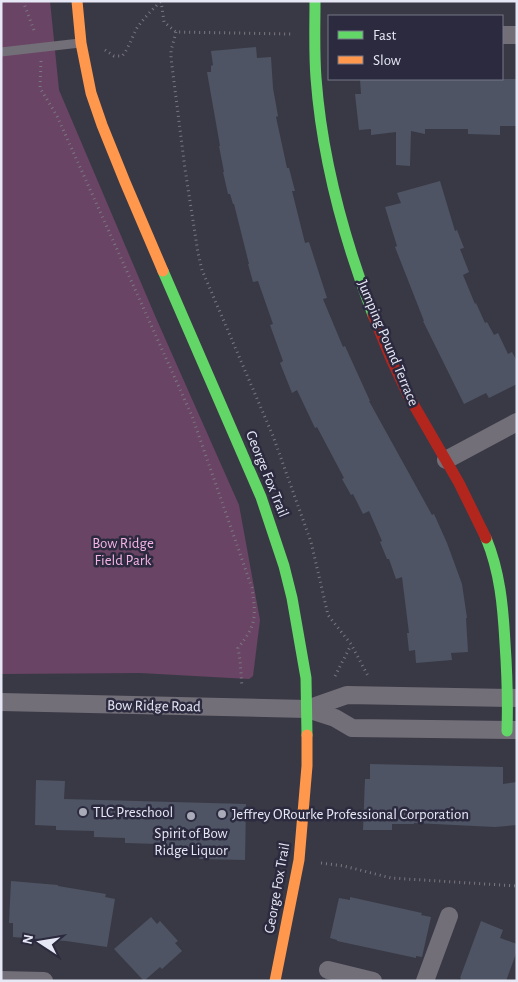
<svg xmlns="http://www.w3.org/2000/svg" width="518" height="982" font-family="'Alegreya Sans',sans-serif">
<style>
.green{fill:#6a4464}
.building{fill:#4e5463}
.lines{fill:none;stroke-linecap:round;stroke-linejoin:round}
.path{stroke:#7a7780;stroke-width:3;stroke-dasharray:1 4;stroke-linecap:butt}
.lane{stroke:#736f78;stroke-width:9}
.street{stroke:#736f78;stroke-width:18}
.fast{stroke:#63d668;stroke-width:11}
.slow{stroke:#ff974d;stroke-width:11}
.jam{stroke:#b3261e;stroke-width:11}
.poi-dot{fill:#aaabb8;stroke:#2b2a3f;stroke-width:2}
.labels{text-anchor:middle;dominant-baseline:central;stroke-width:5;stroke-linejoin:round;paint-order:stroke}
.street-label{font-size:15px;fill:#e7e8f6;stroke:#2b2a3f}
.park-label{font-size:15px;fill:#f6b3e7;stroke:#2b2a3f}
.poi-label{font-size:15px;fill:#e7e8f6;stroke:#2b2a3f;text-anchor:start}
</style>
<rect width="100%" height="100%" fill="#393945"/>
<polygon class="green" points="1,1 50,1 59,90 156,318 239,505 260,620 253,676 249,679 140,673 1,674"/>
<g class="building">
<polygon points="256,47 257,58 271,57 273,88 278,116 276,117 287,168 289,168 295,191 292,191 305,243 309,242 327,298 323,299 343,347 345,346 370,401 369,401 432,515 434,514 447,543 462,584 467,618 466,618 468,652 451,653 452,660 416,663 415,650 409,651 407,633 409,633 402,577 396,579 389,559 387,559 380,542 382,541 369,511 363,514 353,494 351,495 342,479 344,478 317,427 315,428 297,390 292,393 280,363 283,361 270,325 273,324 258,281 253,282 248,264 249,264 234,204 233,204 230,194 228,194 223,172 224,172 219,146 220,146 207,72 211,72 211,66 213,65 211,51"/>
<polygon points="360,79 517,79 517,126 500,126 500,135 468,134 468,129 425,129 425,134 411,131 410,166 396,165 396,132 371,135 371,129 359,130 355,94 361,94"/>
<polygon points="440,181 455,231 457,230 464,248 460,249 469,272 463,275 475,304 476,303 485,323 487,322 494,335 498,333 508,354 512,352 517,361 517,384 489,398 486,393 464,404 423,321 424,321 395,247 397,246 385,207 401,203 397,193"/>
<polygon points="370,764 503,767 503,784 517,782 517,825 495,827 414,823 414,824 392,824 392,830 363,830 365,779 370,779"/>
<polygon points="36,780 65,781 64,799 246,804 245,860 199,859 200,851 158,850 158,844 125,843 125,838 94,837 94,831 56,830 56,826 35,825"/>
<polygon points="11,881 58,885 58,886 106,894 105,897 115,899 107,947 66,941 13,937 13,923 9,923"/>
<polygon points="350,897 422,913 421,915 431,917 422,957 416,956 416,958 337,941 337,940 330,938 339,898 350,900"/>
<polygon points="151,917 157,924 160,921 178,941 175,943 182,951 162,969 160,967 144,981 114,949"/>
<polygon points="481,921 503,930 500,938 517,944 517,951 506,981 460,981 461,978 460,978"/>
</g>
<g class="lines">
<g class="path">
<polyline points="23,1 35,33"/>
<polyline points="161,1 164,22 176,32 291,34"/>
<polyline points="176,32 171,51 171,58 185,169 198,253 202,270 273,436 311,542 328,615 331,619 351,644 368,676"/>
<path d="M105,50L114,56H122C129,48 132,37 137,28C144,18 152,10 161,1"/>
<path d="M41,61L40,88L57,116L192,416L252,588C256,617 257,624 238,648L240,660L242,687"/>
<polyline points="335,676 351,645"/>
<polyline points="321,863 344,866 391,878 517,886"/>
</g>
<polyline class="lane" points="1,52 80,43"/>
<g class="street">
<polyline points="502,35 517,35"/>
<polyline points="446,460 517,422"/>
<polyline points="1,702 307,709 335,718 352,728 517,730"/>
<polyline points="307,709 347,695 517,698"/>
<polyline points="328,970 373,981"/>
<polyline points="1,980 44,981"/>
<polyline points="425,981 449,916"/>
</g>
<g class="fast">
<path d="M315,1C315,27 314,52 316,78C322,159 344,239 373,315"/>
<polyline points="163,271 261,497 284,566 292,598 306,678 307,735"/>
<path d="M486,538C500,572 503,606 505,643C507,672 508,702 507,731"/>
</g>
<g class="slow">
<polyline points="77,1 81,43 91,93 102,125 125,182 163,271"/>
<polyline points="275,981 299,860 307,766 307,735"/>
</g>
<polyline class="jam" points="373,315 391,359 408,395 459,483 486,538"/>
</g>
<g class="poi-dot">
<circle cx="83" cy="812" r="5"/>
<circle cx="222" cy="814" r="5"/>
<circle cx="191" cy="816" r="5"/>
</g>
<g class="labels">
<g class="street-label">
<text transform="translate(388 343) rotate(67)">Jumping Pound Terrace</text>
<text transform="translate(267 474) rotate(68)">George Fox Trail</text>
<text transform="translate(154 706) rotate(1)">Bow Ridge Road</text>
<text transform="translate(277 888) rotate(-80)">George Fox Trail</text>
</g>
<g class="park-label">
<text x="123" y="543">Bow Ridge<tspan x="123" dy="17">Field Park</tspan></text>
</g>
<g class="poi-label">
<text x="93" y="812">TLC Preschool</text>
<text x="232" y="814">Jeffrey ORourke Professional Corporation</text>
<text x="191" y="833" text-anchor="middle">Spirit of Bow<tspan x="191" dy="17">Ridge Liquor</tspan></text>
</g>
</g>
<rect width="518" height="982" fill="none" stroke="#e7e8f6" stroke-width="5"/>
<rect x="328" y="15" width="175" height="65" fill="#2b2a3f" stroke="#767688"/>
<rect x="338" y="31" width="25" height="8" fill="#63d668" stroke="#767688"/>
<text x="373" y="40" font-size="15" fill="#e7e8f6">Fast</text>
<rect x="338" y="56" width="25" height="8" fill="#ff974d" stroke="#767688"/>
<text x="373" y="65" font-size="15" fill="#e7e8f6">Slow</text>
<g transform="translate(40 942) rotate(282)" stroke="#2b2a3f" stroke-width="4" paint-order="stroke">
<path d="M0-4L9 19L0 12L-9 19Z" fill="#e7e8f6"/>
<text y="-8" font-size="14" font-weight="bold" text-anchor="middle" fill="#e7e8f6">N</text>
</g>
</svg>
